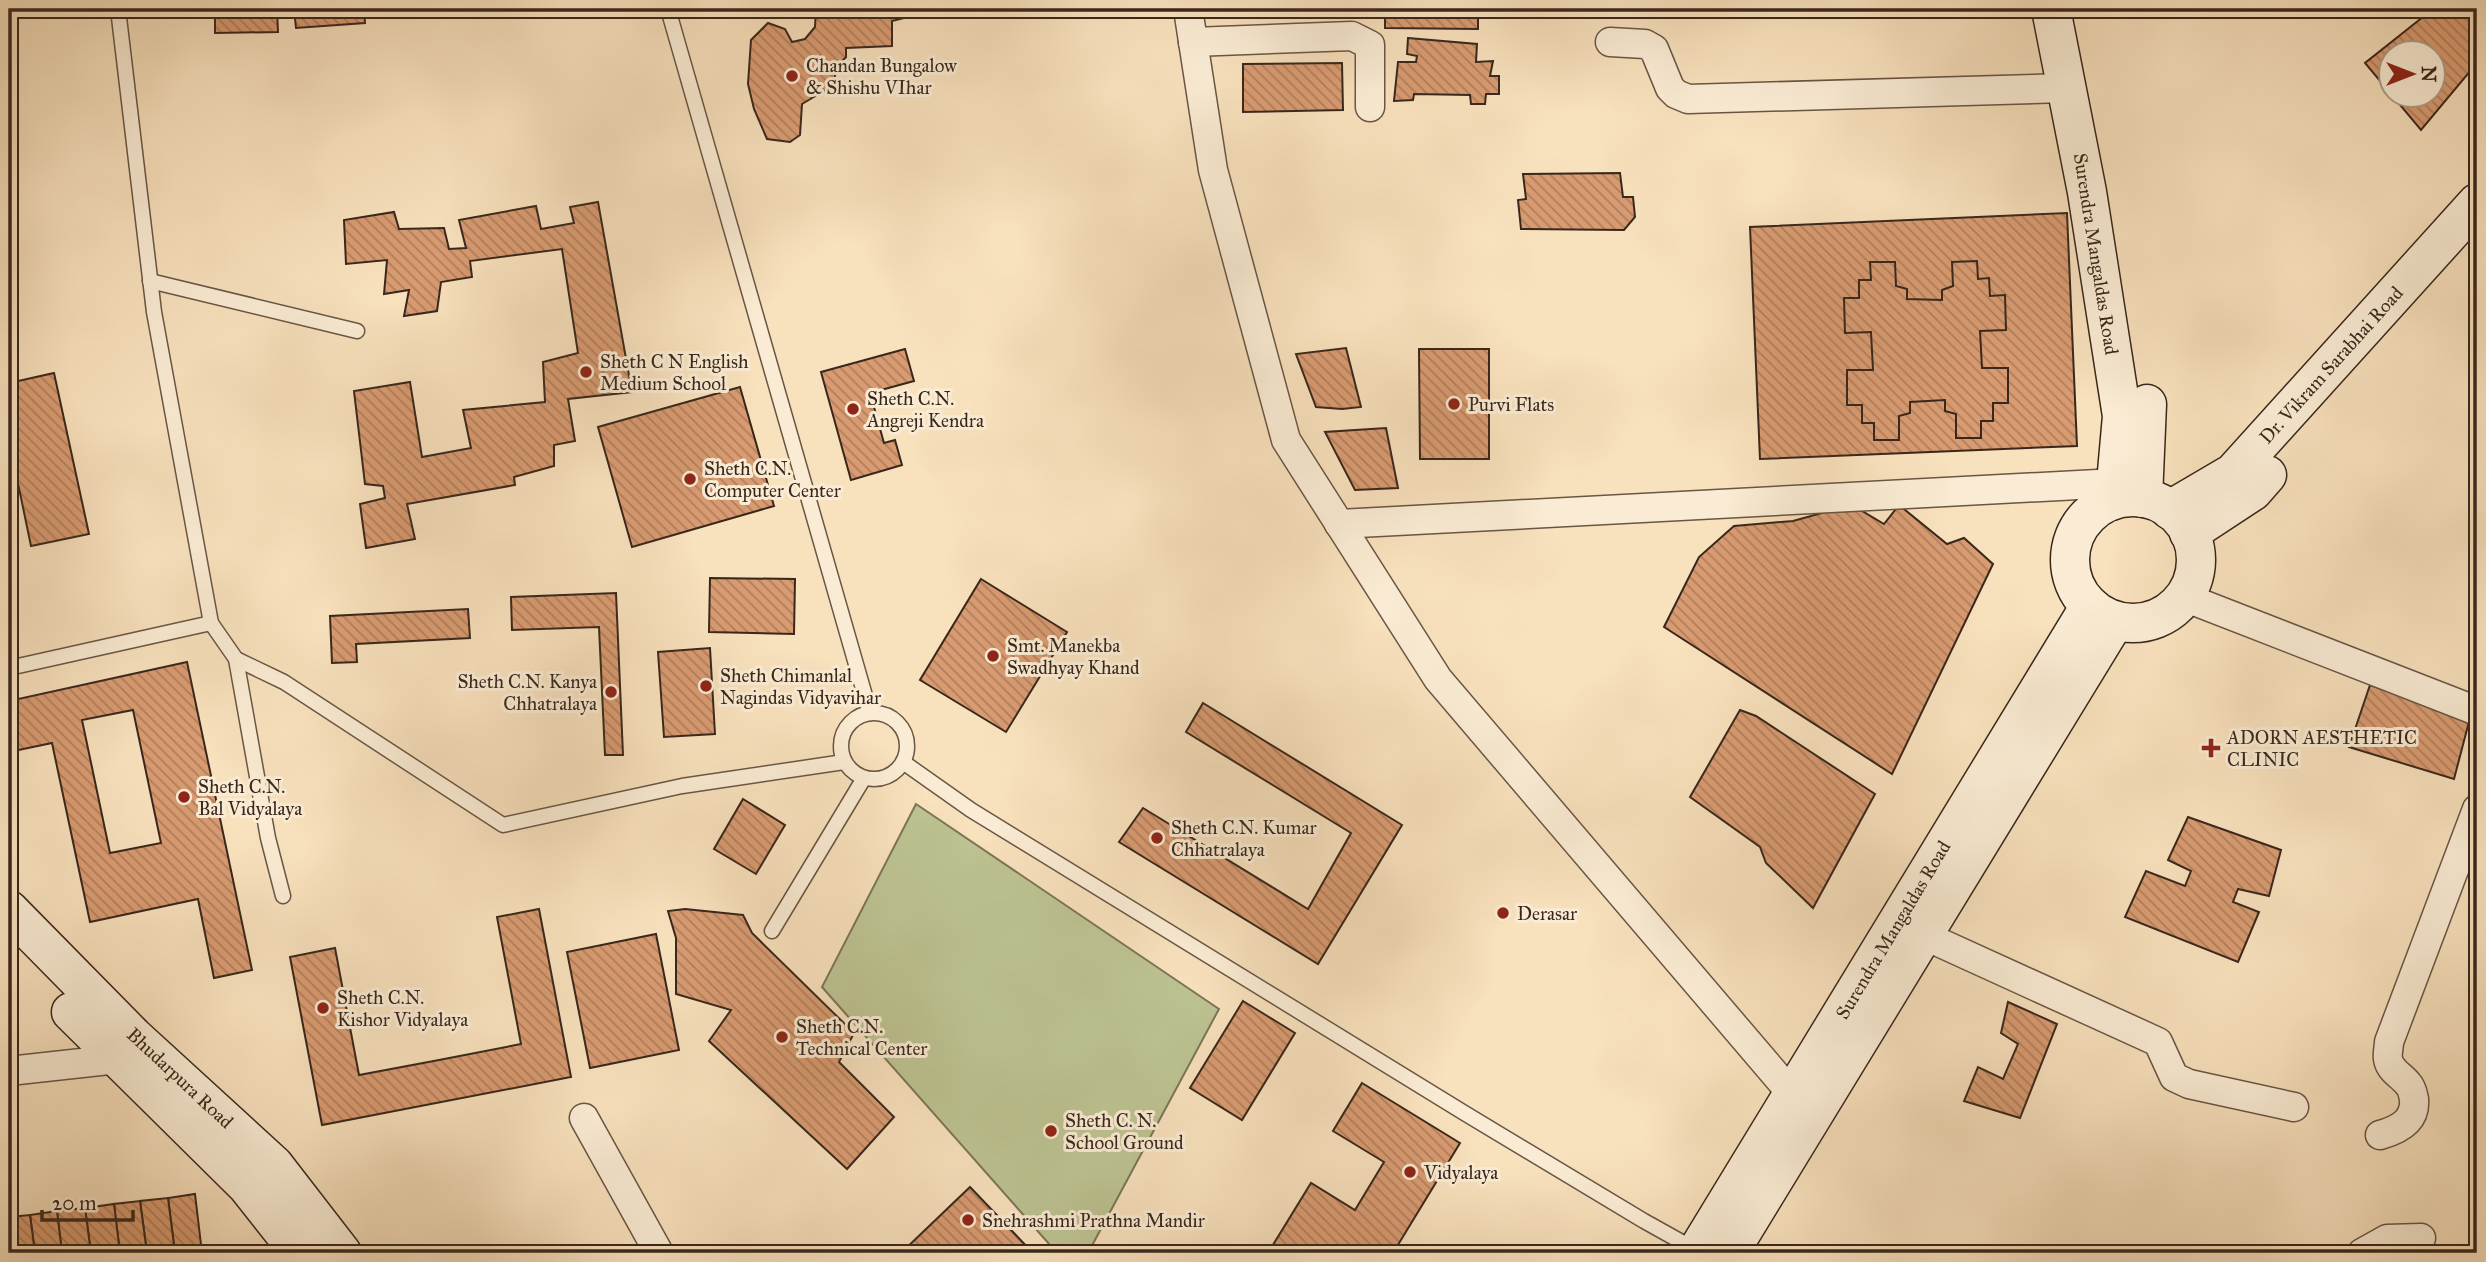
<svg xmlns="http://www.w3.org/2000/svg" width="2486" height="1262" font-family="'IM FELL Great Primer',serif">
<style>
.pitch{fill:#bdc392;stroke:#7b7557;stroke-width:2}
.building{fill:url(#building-back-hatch);stroke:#39271c;stroke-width:2;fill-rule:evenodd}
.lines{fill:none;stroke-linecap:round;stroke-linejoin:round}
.lane-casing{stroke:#695644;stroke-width:17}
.street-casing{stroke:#695644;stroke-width:31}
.secondary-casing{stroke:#39271c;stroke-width:41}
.lane{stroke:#faecd4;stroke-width:14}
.street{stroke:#faecd4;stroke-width:28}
.secondary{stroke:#faecd4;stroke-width:38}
.poi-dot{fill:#8f2418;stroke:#faecd4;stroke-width:2.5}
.labels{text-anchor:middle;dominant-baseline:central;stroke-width:6;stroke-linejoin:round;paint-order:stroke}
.poi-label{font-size:19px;fill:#39271c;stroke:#faecd4;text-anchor:start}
.street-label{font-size:19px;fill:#39271c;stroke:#faecd4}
</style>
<defs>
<pattern id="building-back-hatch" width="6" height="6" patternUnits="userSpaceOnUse" patternTransform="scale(1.75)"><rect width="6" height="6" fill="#d99b71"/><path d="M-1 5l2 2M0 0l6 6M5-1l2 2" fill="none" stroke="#b17e5c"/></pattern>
</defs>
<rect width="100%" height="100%" fill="#f8e1bd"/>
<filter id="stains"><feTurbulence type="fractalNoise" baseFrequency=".00286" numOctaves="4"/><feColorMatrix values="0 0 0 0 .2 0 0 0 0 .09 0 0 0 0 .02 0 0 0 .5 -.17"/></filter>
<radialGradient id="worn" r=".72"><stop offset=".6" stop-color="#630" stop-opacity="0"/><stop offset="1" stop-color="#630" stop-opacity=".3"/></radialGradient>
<polygon class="pitch" points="916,804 1219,1009 1088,1253 1057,1253 822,987"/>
<g class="building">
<polygon points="215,9 277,9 278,32 215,33"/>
<polygon points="294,9 364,9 365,23 296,28"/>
<polygon points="816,9 904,9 904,18 892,21 892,46 846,48 846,57 836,68 834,85 802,104 800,135 790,142 767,139 754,109 748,84 751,40 768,23 785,29 792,42 805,39 815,27"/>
<polygon points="1385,9 1478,9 1478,29 1385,28"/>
<path d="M2433,9H2477V63L2421,130L2365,63ZM2392,52H2434V94H2392Z"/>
<polygon points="1408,38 1477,44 1476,62 1493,61 1490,76 1499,76 1499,94 1486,94 1485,104 1471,104 1470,95 1414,94 1413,100 1394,101 1398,62 1416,62 1417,56 1407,54"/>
<polygon points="1342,63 1343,110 1243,112 1243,64"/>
<polygon points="1620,173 1623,197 1633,197 1635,217 1624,230 1521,229 1518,200 1526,199 1523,174"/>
<polygon points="598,202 632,392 568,399 575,441 554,445 554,466 514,477 515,485 407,504 415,539 366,548 360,504 385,498 383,486 365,484 354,391 410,382 422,457 471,448 463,410 545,402 543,362 578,353 562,249 470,261 472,277 441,282 437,311 404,316 409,290 384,294 387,260 346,264 344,220 394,212 399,229 444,228 449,249 466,248 459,220 536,206 541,229 574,223 570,207"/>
<polygon points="2067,213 2077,446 1760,459 1750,227"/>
<polygon points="1977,261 1978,279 1989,278 1990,296 2005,295 2006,330 1980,331 1982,368 2008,368 2008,403 1993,403 1993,421 1981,421 1981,438 1956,438 1956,414 1945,411 1945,400 1910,402 1910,413 1899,416 1899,440 1874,440 1874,423 1862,423 1862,405 1847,405 1847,370 1873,370 1871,332 1845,333 1844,298 1859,298 1859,280 1871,280 1870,262 1895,262 1896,286 1907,289 1907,299 1942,300 1942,290 1953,286 1952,262"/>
<polygon points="1346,348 1361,407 1342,409 1316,407 1296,354"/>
<polygon points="905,349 914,381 870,393 884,443 895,440 902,465 851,480 821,372"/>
<polygon points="1419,349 1489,349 1489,459 1420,459"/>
<polygon points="54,373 89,534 31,546 9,440 9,383"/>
<polygon points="740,387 774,506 632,547 598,427"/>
<polygon points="1386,428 1398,488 1355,490 1325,432"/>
<polygon points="1847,502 1884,524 1899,505 1947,544 1964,538 1993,564 1892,774 1664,627 1699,557 1734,526 1793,521 1829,511"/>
<polygon points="710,578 795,579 794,634 709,632"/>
<polygon points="981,579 1067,632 1006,732 920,680"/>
<polygon points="616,593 623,755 605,755 599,627 512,630 511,597"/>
<polygon points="468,609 470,638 356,644 357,662 332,663 330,616"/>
<polygon points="710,648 715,734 664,737 658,652"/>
<path d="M187,662L252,970L214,978L198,899L90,922L52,743L9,752V701ZM133,710L161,843L110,853L82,720Z"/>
<polygon points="2370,685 2470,718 2454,779 2349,747"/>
<polygon points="1203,703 1402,825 1318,964 1119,842 1143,808 1308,909 1351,833 1186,732"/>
<polygon points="1740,710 1756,716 1875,794 1813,908 1766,863 1760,847 1690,797"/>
<polygon points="743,799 785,825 756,874 714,849"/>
<polygon points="2188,817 2281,850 2269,896 2238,889 2233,902 2259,912 2238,962 2125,917 2146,871 2185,886 2191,871 2168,860"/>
<polygon points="539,909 571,1077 322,1125 290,957 335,948 359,1075 439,1060 521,1044 497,917"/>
<polygon points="685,909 743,915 752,933 854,1033 839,1062 894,1117 847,1169 709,1041 731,1010 676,994 676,938 668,911"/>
<polygon points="656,934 679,1050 590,1068 567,952"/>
<polygon points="1243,1001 1295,1033 1242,1120 1190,1088"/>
<polygon points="2008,1002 2057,1024 2020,1118 1964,1101 1978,1067 2003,1079 2018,1044 2001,1033"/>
<polygon points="1362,1083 1460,1143 1393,1253 1268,1253 1311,1183 1355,1210 1384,1162 1333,1131"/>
<polygon points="970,1187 1033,1253 901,1253"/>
<polygon points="195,1194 202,1253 175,1253 168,1198"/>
<polygon points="168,1198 175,1253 147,1253 140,1201"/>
<polygon points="140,1201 147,1253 120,1253 114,1204"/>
<polygon points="114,1204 120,1253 91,1253 85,1208"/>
<polygon points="85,1208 91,1253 62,1253 57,1211"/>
<polygon points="57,1211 62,1253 35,1253 30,1215"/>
<polygon points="30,1215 35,1253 9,1253 9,1217"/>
</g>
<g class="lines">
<defs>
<g id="lane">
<polyline points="668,9 870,713"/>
<polyline points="150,281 357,331"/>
<polyline points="211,623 236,659 268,838 283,896"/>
<polyline points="236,659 284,682 503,825 682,786 844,762"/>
<polyline points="9,668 211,623 154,312 118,9"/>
<circle cx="874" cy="746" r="33"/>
<polyline points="903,762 971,810 1466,1114 1644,1221 1696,1250"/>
<polyline points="772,931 864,778"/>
</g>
<g id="street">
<polyline points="1188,9 1213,170 1286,440 1438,679 1792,1094"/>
<polyline points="1193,42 1352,36 1370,45 1370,107"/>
<polyline points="1610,42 1645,44 1654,49 1670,88 1676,94 1688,99 2066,88"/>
<polyline points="1339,524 2116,483"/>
<polyline points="2184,597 2477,711"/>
<polyline points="1923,935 2158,1042 2174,1077 2189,1084 2294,1107"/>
<polyline points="9,1071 118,1059 129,1052"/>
<polyline points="584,1118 659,1253"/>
<path d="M2380,1135C2398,1130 2416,1121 2414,1099C2413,1094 2412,1088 2408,1084C2401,1075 2390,1071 2388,1059C2387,1054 2389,1047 2389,1042L2477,809"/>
<polyline points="2362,1253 2387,1239 2421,1238"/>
</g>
<g id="secondary">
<polyline points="2051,9 2087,192 2122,416 2116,483 2111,501"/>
<circle cx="2133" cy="560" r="63"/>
<polyline points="2143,498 2147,404"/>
<polyline points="2170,510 2233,473 2477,203"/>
<polyline points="2189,533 2253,491 2267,475"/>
<polyline points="9,910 133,1036 274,1165 342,1253"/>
<polyline points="71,1012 247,1186 300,1253"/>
<polyline points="1696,1253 2090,606"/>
<polyline points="1729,1253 2115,621"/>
</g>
</defs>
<use href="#lane" class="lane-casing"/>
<use href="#street" class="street-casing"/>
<use href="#secondary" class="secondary-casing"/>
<use href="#lane" class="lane"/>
<use href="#street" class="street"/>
<use href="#secondary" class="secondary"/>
</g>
<g class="poi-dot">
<circle cx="792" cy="76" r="7"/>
<circle cx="586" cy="372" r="7"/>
<circle cx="1454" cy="404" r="7"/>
<circle cx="853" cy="409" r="7"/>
<circle cx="690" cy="479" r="7"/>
<circle cx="993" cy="656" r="7"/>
<circle cx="706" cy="686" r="7"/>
<circle cx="611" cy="692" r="7"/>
<path d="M2207.5 737.5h7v7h7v7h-7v7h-7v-7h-7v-7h7z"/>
<circle cx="184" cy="797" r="7"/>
<circle cx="1157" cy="838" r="7"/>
<circle cx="1503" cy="913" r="7"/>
<circle cx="323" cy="1008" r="7"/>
<circle cx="782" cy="1037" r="7"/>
<circle cx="1051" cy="1131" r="7"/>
<circle cx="1410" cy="1172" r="7"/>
<circle cx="968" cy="1220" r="7"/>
</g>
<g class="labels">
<g class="poi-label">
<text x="806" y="65">Chandan Bungalow<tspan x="806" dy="22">&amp; Shishu VIhar</tspan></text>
<text x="600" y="361">Sheth C N English<tspan x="600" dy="22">Medium School</tspan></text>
<text x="867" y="398">Sheth C.N.<tspan x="867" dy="22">Angreji Kendra</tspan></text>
<text x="1468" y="404">Purvi Flats</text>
<text x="704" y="468">Sheth C.N.<tspan x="704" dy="22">Computer Center</tspan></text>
<text x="1007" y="645">Smt. Manekba<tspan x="1007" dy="22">Swadhyay Khand</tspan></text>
<text x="720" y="675">Sheth Chimanlal<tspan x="720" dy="22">Nagindas Vidyavihar</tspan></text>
<text x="597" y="681" text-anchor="end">Sheth C.N. Kanya<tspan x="597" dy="22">Chhatralaya</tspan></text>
<text x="2227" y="737">ADORN AESTHETIC<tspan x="2227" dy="22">CLINIC</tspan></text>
<text x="198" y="786">Sheth C.N.<tspan x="198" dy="22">Bal Vidyalaya</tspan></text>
<text x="1171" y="827">Sheth C.N. Kumar<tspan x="1171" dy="22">Chhatralaya</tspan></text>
<text x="1517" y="913">Derasar</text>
<text x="337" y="997">Sheth C.N.<tspan x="337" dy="22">Kishor Vidyalaya</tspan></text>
<text x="796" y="1026">Sheth C.N.<tspan x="796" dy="22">Technical Center</tspan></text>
<text x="1065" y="1120">Sheth C. N.<tspan x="1065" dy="22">School Ground</tspan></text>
<text x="1424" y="1172">Vidyalaya</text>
<text x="982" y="1220">Snehrashmi Prathna Mandir</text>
</g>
<g class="street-label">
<text transform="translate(2096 254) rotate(81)">Surendra Mangaldas Road</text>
<text transform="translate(2331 365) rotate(-48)">Dr. Vikram Sarabhai Road</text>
<text transform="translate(1893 930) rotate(-59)">Surendra Mangaldas Road</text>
<text transform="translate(180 1078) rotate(43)">Bhudarpura Road</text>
</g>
</g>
<rect width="2486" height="1262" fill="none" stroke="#f8e1bd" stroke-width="35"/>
<rect x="10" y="10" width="2465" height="1241" fill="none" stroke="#39271c" stroke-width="3.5"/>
<rect x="18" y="18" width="2451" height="1227" fill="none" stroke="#39271c" stroke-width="2"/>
<g transform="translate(2412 74) rotate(90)"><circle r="33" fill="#faecd4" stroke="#ad9d8a" stroke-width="2"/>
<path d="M0-5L12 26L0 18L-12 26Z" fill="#8f2418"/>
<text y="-10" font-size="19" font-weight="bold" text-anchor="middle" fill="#39271c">N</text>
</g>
<path d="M42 1210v10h91v-10" fill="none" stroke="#39271c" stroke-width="3.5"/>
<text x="52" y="1210" font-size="21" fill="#39271c" stroke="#faecd4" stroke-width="5" paint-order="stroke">20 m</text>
<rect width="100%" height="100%" filter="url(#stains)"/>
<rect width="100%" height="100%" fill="url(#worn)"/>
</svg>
